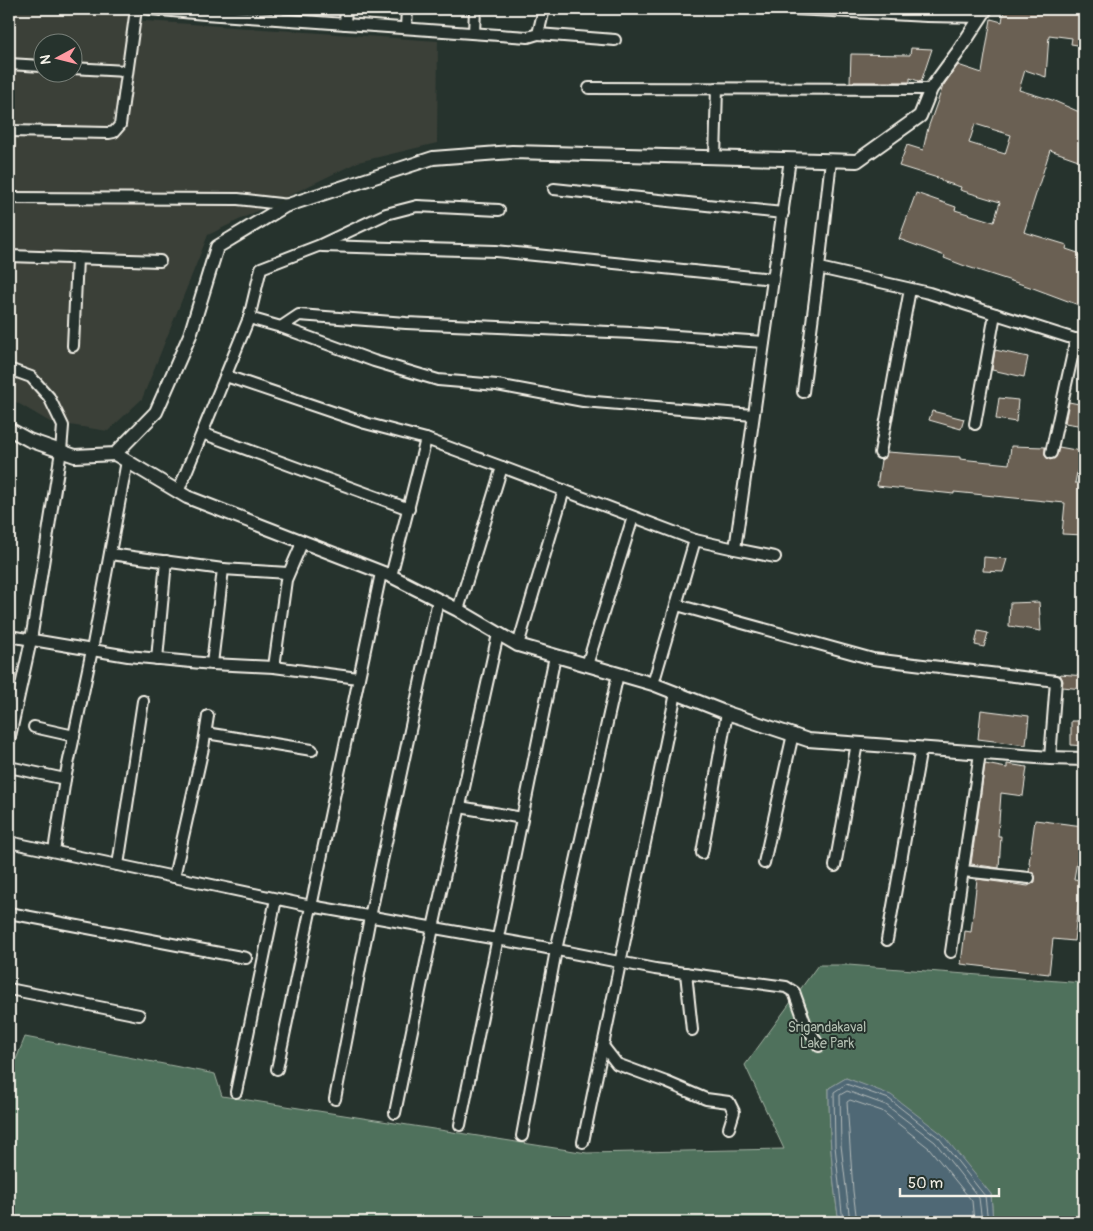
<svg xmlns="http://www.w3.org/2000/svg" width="1093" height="1231" font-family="Pangolin,sans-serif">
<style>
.built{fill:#3a4038;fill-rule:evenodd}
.green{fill:#4f715c;stroke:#a2b1a2}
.water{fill:#506874;stroke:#929fa2}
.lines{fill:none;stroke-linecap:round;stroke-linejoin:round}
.shore{stroke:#b2baba;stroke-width:1}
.building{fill:#6a6053;stroke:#f4f1e8;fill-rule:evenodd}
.minor-casing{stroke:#f4f1e8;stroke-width:14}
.tertiary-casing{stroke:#f4f1e8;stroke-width:16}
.minor{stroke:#26332d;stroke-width:10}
.tertiary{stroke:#26332d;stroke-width:12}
.labels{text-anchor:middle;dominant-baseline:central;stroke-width:4;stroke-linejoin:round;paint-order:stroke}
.park-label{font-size:14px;fill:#b2beb0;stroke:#26332d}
</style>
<rect width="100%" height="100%" fill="#26332d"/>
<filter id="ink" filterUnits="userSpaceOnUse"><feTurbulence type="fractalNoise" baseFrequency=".02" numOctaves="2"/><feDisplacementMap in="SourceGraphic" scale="10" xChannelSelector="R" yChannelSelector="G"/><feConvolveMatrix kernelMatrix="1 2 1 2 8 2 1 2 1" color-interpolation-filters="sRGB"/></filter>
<g filter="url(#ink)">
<path class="built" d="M9,9H133L132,20L438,41L437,143L358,162L208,235L142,399L108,431L50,422L9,398ZM42,42H72V72H42Z"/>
<path class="green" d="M818,965H848L1084,983V1222H993L991,1194L868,1087L846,1078L829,1088C829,1133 832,1178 839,1222H9V1063L15,1062L25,1037L215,1074L222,1096L587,1153L784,1149L745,1065Z"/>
<path class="water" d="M846,1078L891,1095L942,1134L991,1194L993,1222H839C832,1178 829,1133 829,1088Z"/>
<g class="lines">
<g class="shore">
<polyline points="843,1222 835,1146 834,1092 846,1084 889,1099 939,1138 985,1196 988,1222"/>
<polyline points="850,1222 841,1145 840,1095 847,1091 886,1105 935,1142 979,1198 982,1222"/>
<polyline points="857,1222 853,1191 847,1102 850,1100 882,1111 929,1148 972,1201 974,1222"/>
</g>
</g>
<g class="building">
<path d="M1004,9H1084V46L1071,44L1072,38L1049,35L1046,77L1025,70L1019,90L1052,100L1084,114V162L1050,150L1024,232L1067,245L1066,249L1084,255V307L1033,288L965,266L944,258L945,256L899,239L916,193L956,207L955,210L994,222L1000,202L960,190L961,187L941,181V179L899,166L907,145L923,150L928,128L943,86L958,65L982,73L991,19L1002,22ZM975,124L1011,135L1005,154L969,143Z"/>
<polygon points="911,48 932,49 921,82 910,78 910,82 850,82 851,54 910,55"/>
<polygon points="995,350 1028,357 1024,377 992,370"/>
<polygon points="999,398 1018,400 1016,422 996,419"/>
<polygon points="1069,402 1084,405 1084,426 1065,423"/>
<polygon points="932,411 964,419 961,429 929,420"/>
<polygon points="1011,446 1045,447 1045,456 1050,460 1056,457 1059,447 1081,451 1075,483 1084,484 1084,535 1062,534 1065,503 954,492 954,494 877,486 881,460 886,457 887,452 960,457 960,459 1009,464"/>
<polygon points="984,557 1007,559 1003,572 983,571"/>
<polygon points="1039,602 1041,631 1009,626 1010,603"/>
<polygon points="978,631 988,633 984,647 975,645"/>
<polygon points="1060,674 1084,676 1083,689 1062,687 1063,681"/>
<polygon points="981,710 1029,716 1026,745 978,739"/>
<polygon points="1071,721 1084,721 1084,746 1071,745"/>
<polygon points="985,764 1007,768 1007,764 1027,767 1023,796 1001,793 998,836 1001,836 999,868 971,864"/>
<polygon points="1035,820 1083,826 1074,879 1081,880 1074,941 1053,939 1049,974 961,964 965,931 971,932 977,879 1028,886 1035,882 1035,876 1029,871 1030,863 1029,863"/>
</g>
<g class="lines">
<defs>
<g id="minor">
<polyline points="150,9 205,14 528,37 538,34 544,9"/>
<polyline points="795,9 927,16 981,17"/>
<polyline points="277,19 278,9"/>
<polyline points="345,24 346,9"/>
<polyline points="406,28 407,9"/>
<polyline points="474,33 475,9"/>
<polyline points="538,34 615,40"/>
<polyline points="9,64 42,66"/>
<polyline points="72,68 126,71"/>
<polyline points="589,88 931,89"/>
<polyline points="9,131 109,133 114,132 120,125 136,9"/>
<polyline points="715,158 717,88"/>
<polyline points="554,189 783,213"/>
<polyline points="9,198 238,199 289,205"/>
<polyline points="499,210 417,206 386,214 318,246 261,268 249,318 281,327 299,315 406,323 632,333 764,342"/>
<polyline points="322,246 496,251 773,279"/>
<polyline points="9,256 160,261"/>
<polyline points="819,268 831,160"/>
<polyline points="281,327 374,361 438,380 497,385 583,401 753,415"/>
<polyline points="73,346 77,258"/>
<polyline points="9,369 31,377 49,397 63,426 61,451 31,640 9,741"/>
<polyline points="226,376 365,423 426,439 391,576"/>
<polyline points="803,392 819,268 929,293 1084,342"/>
<polyline points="975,424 995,314"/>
<polyline points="202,433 409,509"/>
<polyline points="426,439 502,467 458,610"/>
<polyline points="880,453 910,289"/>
<polyline points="1051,453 1076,339"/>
<polyline points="502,467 695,540"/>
<polyline points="178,492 249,318"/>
<polyline points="735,549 775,557"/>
<polyline points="110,554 223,569 212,664"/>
<polyline points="223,569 288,573"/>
<polyline points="677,605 873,659 1056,681 1050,758"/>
<polyline points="9,636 128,656 212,664 274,667 358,678"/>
<polyline points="518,645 564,490"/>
<polyline points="157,659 166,561"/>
<polyline points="587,665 633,517"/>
<polyline points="274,667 286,580 302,543"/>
<polyline points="653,684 695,540 735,549 790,159"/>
<polyline points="34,727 74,736"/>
<polyline points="206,733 312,750"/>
<polyline points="9,767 65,779 54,851"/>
<polyline points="65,779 92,650 127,461"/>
<polyline points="460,807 522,818"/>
<polyline points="9,842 174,877 203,748 208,716"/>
<polyline points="702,853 727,713"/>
<polyline points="764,863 793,734"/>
<polyline points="118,865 143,701"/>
<polyline points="835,866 857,743"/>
<polyline points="963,871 1029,878"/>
<polyline points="174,877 311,906 542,947 655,969 786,987 794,992 806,1025 819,1046"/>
<polyline points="9,913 246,958"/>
<polyline points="887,940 921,748"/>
<polyline points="951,952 980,753"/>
<polyline points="686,973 692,1030"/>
<polyline points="9,989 139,1015"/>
<polyline points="603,1046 617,1064 666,1082 706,1099 729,1102 734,1112 729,1128"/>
<polyline points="277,1069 381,573"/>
<polyline points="236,1092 276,899"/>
<polyline points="335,1099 370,917 438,600"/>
<polyline points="395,1113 433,928 498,634"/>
<polyline points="460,1125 555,656"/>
<polyline points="522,1136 556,950 618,674"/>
<polyline points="583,1142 676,693"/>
</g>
<g id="tertiary">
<polyline points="9,429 29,440 75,456 115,454 156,412 190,335 217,247 285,206 433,158 512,152 857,161 920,116 931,89 958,52 986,9"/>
<polyline points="115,454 187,497 391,576 458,610 518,645 653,684 727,713 808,740 1050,758 1084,759"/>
</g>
</defs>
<use href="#minor" class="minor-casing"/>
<use href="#tertiary" class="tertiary-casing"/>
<use href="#minor" class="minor"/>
<use href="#tertiary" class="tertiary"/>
</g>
</g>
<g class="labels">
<g class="park-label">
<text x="827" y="1027">Srigandakaval<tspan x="827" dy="16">Lake Park</tspan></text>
</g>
</g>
<rect width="1093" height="1231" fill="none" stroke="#26332d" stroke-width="30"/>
<rect x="15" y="15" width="1063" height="1201" fill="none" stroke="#f4f1e8" stroke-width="2" filter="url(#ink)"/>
<g transform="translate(58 58) rotate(263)"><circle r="24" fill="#26332d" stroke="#787f78"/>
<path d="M0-4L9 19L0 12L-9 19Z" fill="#ff9aa2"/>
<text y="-8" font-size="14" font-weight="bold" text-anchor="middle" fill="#f4f1e8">N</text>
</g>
<path d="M900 1188v8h99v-8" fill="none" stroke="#f4f1e8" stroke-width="2.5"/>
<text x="908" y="1188" font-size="15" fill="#f4f1e8" stroke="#26332d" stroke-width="4" paint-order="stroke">50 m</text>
</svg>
